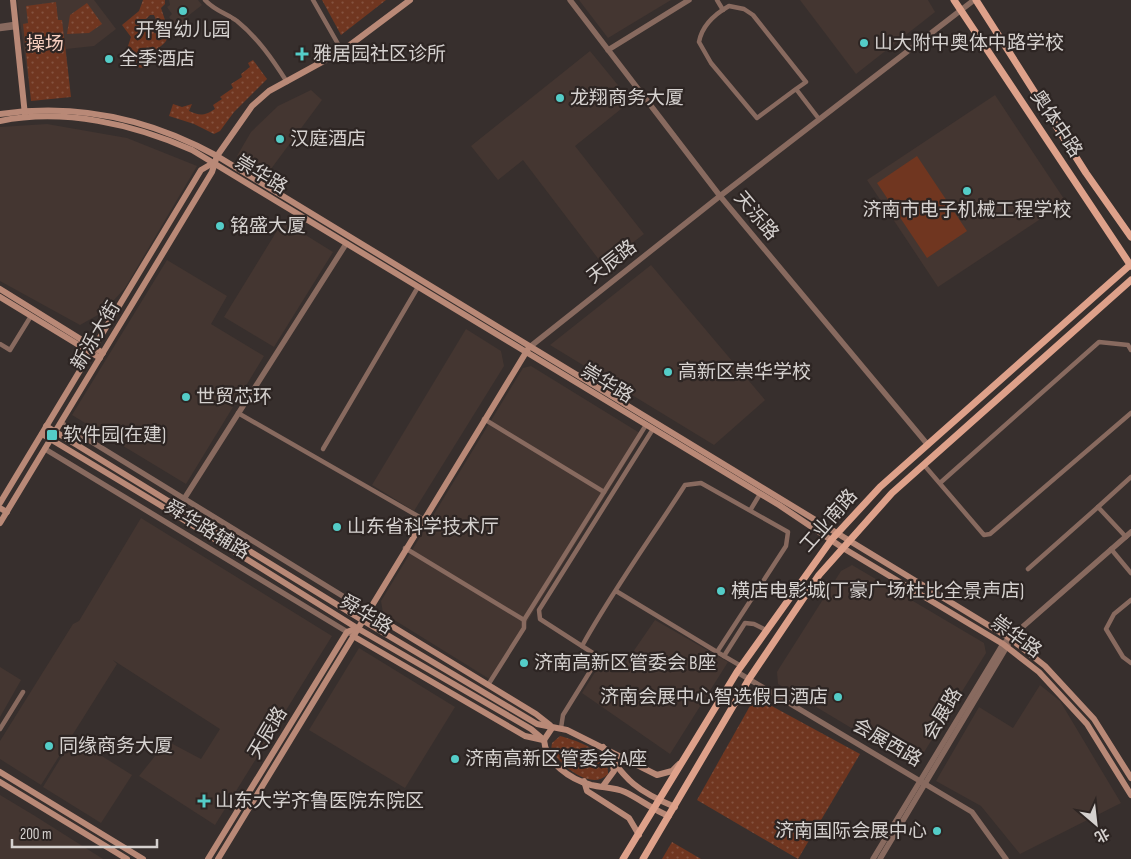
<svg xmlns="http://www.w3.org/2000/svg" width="1131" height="859" font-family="'Sofia Sans Condensed','Noto Sans SC',sans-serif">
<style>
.built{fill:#443631}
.grass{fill:#703620}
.park{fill:url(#park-dots)}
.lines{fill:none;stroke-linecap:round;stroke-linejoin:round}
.stream{stroke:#aa674e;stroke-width:1}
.minor{stroke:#886a5f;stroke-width:4.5}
.tertiary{stroke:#886a5f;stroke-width:5.5}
.secondary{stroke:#b98977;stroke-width:6}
.primary{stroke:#dea18a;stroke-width:7}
.poi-dot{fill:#54cdc8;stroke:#2d2523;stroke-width:2}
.labels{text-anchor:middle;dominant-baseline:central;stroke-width:4.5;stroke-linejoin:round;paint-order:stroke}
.poi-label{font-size:19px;fill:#d5d1cf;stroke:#2d2523;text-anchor:start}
.park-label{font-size:19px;fill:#f6cebf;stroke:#2d2523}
.street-label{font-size:19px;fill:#d5d1cf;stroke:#2d2523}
</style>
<defs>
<pattern id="park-dots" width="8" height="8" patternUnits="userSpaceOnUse" patternTransform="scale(1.25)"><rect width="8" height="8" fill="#703620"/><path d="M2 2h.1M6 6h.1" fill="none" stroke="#84523f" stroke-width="1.8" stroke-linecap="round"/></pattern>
</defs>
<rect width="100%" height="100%" fill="#372f2d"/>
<g class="built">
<polygon points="17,0 94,0 116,29 94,46 66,49 70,89 30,93"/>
<polygon points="169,0 198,0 202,5 184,19 187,22 181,27 178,23 175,24 169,17 172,14 167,7 170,5"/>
<polygon points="579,0 671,0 608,38"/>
<polygon points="800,0 928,0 935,12 856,74"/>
<polygon points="590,51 631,101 575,146 644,234 603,265 523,160 498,180 471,146"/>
<polygon points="311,90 322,100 268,173 237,156 251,132 278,106"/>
<polygon points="995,95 1066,202 938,287 867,180"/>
<polygon points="47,124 127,138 197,166 125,288 103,312 80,325 0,281 0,127"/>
<polygon points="283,221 333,252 274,347 224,317"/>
<polygon points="167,260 227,296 211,324 264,356 186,484 72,415"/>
<polygon points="651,265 765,400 714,445 550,345"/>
<polygon points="466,329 501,351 504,366 414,511 372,485"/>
<polygon points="531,366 643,435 491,680 383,613 381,601 523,368"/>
<polygon points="141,518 332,636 215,825 139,776 167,741 201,759 220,729 113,660 117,664 41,785 0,759 0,741 73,624 79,621"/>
<polygon points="852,565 984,643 986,653 921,757 913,762 908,762 778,684 777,672 780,667 841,571"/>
<polygon points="655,620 728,662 670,754 582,693 607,653 624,665"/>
<polygon points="359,648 455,707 405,788 309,730"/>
<polygon points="0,667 21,680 0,717"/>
<polygon points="1040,685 1060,701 1121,803 1020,854 981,806 936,781 979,707 1013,728"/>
<polygon points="73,738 132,775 101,823 43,787"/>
<polygon points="0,795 35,816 103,859 0,859"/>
</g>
<polygon class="grass" points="917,156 967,231 927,258 877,183"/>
<g class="park">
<path d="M143,0H165V4L161,8L165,20L170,23L165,32H156L155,29L158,25L154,15H150L144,21L150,25L149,29H153L154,33L167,35C169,43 158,47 153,53V59L144,68L127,66L123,61L131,37L122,25L139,11Z"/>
<polygon points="322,0 386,0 341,35"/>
<polygon points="56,2 58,20 62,20 71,97 31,101 23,24 28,23 26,6"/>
<polygon points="87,3 102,24 89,33 67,34 70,15"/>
<path d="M253,60L267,79L234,112L220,131L214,134L194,124L169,116L173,104L182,107L192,104L189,111C200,116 204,116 215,109L213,105L222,99L220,97L233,88L231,84L242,77L241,74L250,67L248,63Z"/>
<polygon points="755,697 860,754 798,859 697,800"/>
<path d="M560,736C578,741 609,751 608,774C591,792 561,765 551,750L552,743Z"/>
<polygon points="672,842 701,859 662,859"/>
</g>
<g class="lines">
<polyline class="stream" points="137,67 143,51"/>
<g class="minor">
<path d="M205,0C215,11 226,13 237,21C258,38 273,60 287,82"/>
<polyline points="313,0 342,51"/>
<polyline points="717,0 723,10"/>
<polyline points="0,26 14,24"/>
<polyline points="0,29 16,27"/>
<path d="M796,89L757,118L711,63L699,42C702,25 715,14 729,6L744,9L753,15L806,82L796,89L819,119"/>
<polyline points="0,344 10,350 31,316"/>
<polyline points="238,413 423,519"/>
<polyline points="484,419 604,492"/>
<polyline points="323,449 418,287"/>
<polyline points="924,465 984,535 990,534 1131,413"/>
<polyline points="940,483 1099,342 1128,345 1131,350"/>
<polyline points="751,509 760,494"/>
<polyline points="1126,537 1098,507 1131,477"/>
<polyline points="405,548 524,620 646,425"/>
<polyline points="1111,549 1131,573"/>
<polyline points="1028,569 1098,507"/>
<polyline points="1131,600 1114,614 1106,629 1123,657 1131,663"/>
<path d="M582,646C613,590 651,538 685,485L701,483L788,532L786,546L717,652L616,591"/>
<polyline points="717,652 741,666"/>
<polyline points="724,656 745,623 754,624 766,630"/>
<polyline points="488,685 524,628 524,620"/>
<polyline points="561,728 563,715 599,657 540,619 539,610 653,429"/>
<polyline points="0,729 23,692"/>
</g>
<g class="tertiary">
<polyline points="570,0 720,196 928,445"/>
<polyline points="608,50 689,0"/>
<polyline points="531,346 720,196 974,0"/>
<polyline points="61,423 367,611"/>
<polyline points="45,449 349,633"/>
<polyline points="184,499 346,244"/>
<polyline points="737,672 972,812 1006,859"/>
<polyline points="873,859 1003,644 1131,532"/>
<polyline points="880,859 1009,643"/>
</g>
<g class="secondary">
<polyline points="13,0 25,115"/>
<path d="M0,114C76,103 150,119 217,156L1011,639L1045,666L1094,719L1131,778"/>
<path d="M0,121C64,108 133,124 192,150L779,505L843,548L1003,644L1039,672L1087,724L1131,795"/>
<polyline points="0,289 103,353"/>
<polyline points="0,297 100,358"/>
<polyline points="46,426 362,620 537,724 567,730 657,775 672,771 679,764"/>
<path d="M42,434L160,505L357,628L531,729L544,740C546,763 570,779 591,785C603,788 614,787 625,792C640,799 653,810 669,816"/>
<polyline points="0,503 201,170 213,163"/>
<polyline points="0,508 7,512"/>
<polyline points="0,523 212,172 217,156 252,106 269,91 342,51 410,0"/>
<polyline points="367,611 536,714 550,725"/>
<polyline points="353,636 525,736 543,740"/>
<polyline points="544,740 552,728"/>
<path d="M603,747C626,781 637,791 675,807"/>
<polyline points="0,772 143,859"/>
<polyline points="584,781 587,791 629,818 639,835"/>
<polyline points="0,782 127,859"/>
<polyline points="603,786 614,771 612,762"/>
<polyline points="208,859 347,632 357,628"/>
<polyline points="218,859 528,349"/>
</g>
<g class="primary">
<polyline points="954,0 1131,266"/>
<polyline points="976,0 1086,173 1131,237"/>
<polyline points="623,859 737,672 832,539 880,487 1131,264"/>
<polyline points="643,859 749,679 819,575 892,493 1131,280"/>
</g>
</g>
<g class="poi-dot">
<circle cx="183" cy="11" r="5"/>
<circle cx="864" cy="43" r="5"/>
<path d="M299.5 46.5h5v5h5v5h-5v5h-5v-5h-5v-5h5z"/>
<circle cx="109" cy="59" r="5"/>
<circle cx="560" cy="98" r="5"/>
<circle cx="280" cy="139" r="5"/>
<circle cx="967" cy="191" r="5"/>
<circle cx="220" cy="226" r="5"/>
<circle cx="668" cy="372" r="5"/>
<circle cx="186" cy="397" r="5"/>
<rect x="46" y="429" width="12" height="12" rx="2.5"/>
<circle cx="337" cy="527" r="5"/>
<circle cx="721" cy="591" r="5"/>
<circle cx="524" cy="663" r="5"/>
<circle cx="838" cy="697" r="5"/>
<circle cx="49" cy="746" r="5"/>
<circle cx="455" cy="759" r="5"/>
<path d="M201.5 793.5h5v5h5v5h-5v5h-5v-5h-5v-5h5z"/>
<circle cx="937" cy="831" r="5"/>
</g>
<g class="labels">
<g class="poi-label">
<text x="183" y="30" text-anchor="middle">开智幼儿园</text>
<text x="874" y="43">山大附中奥体中路学校</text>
<text x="313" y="54">雅居园社区诊所</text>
<text x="119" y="59">全季酒店</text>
<text x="570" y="98">龙翔商务大厦</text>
<text x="290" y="139">汉庭酒店</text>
<text x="967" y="210" text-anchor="middle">济南市电子机械工程学校</text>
<text x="230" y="226">铭盛大厦</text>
<text x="678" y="372">高新区崇华学校</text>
<text x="196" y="397">世贸芯环</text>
<text x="63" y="435">软件园(在建)</text>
<text x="347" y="527">山东省科学技术厅</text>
<text x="731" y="591">横店电影城(丁豪广场杜比全景声店)</text>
<text x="534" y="663">济南高新区管委会 B座</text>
<text x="828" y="697" text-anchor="end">济南会展中心智选假日酒店</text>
<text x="59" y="746">同缘商务大厦</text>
<text x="465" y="759">济南高新区管委会 A座</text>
<text x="215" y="801">山东大学齐鲁医院东院区</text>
<text x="927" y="831" text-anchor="end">济南国际会展中心</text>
</g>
<g class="park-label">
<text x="45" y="44">操场</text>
</g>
<g class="street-label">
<text transform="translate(1056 124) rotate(56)">奥体中路</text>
<text transform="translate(261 175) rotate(31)">崇华路</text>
<text transform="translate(756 216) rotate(50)">天泺路</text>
<text transform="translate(612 262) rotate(-38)">天辰路</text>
<text transform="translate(96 336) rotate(-59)">新泺大街</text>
<text transform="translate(607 384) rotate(31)">崇华路</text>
<text transform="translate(829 521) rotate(-49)">工业南路</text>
<text transform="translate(207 530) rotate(31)">舜华路辅路</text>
<text transform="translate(366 615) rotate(31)">舜华路</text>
<text transform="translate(1016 637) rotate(36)">崇华路</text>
<text transform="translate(943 714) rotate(-59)">会展路</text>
<text transform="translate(268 733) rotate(-59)">天辰路</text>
<text transform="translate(887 743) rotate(30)">会展西路</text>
</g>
</g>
<g transform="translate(1096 824) rotate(152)" stroke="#2d2523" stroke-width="4" paint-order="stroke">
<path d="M0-4L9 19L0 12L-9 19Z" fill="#d5d1cf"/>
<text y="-8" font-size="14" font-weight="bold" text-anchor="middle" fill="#d5d1cf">北</text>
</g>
<path d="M12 839v8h145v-8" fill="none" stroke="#d5d1cf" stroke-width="2.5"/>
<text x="20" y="839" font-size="15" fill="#d5d1cf" stroke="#2d2523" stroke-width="4" paint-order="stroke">200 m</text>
</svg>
